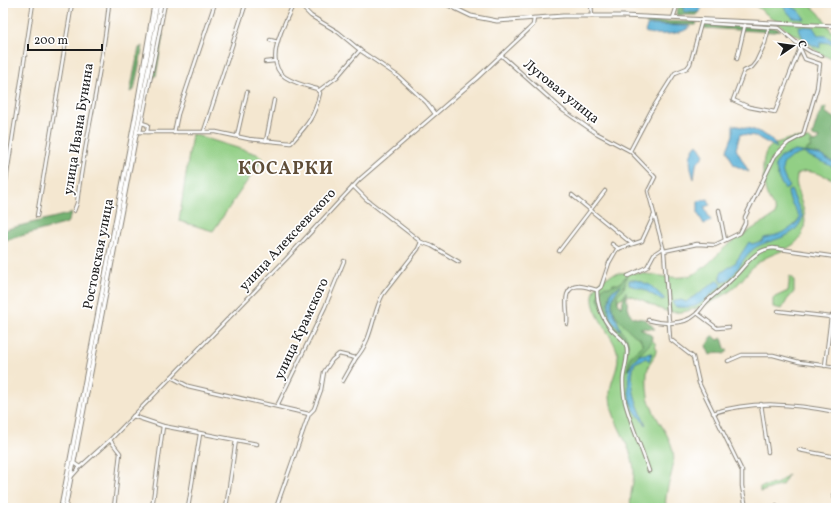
<svg xmlns="http://www.w3.org/2000/svg" width="839" height="511" font-family="Vollkorn,serif">
<style>
.green{fill:#92cf85;stroke:#577650}
.forest{fill:#75b272;stroke:#486747}
.water{fill:#5cb2d8;stroke:#3c677a}
.lines{fill:none;stroke-linecap:round;stroke-linejoin:round}
.minor-casing{stroke:#888276;stroke-width:4.5}
.major-casing{stroke:#888276;stroke-width:5}
.highway-casing{stroke:#888276;stroke-width:5.5}
.minor{stroke:#fff;stroke-width:2.5}
.major{stroke:#fff;stroke-width:3}
.highway{stroke:#fff;stroke-width:3.5}
.labels{text-anchor:middle;dominant-baseline:central;stroke-width:3.5;stroke-linejoin:round;paint-order:stroke}
.street-label{font-size:14px;fill:#1c1c1c;stroke:#fff}
.district-label{font-size:18px;font-weight:bold;letter-spacing:1px;fill:#604e38;stroke:#fff}
</style>
<rect width="100%" height="100%" fill="#fff"/>
<filter id="ink" filterUnits="userSpaceOnUse"><feTurbulence type="fractalNoise" baseFrequency=".025" numOctaves="2"/><feDisplacementMap in="SourceGraphic" scale="8" xChannelSelector="R" yChannelSelector="G"/><feConvolveMatrix kernelMatrix="1 2 1 2 8 2 1 2 1" color-interpolation-filters="sRGB"/></filter>
<filter id="wash" filterUnits="userSpaceOnUse"><feTurbulence type="fractalNoise" baseFrequency=".012" numOctaves="4" result="noise"/><feDisplacementMap in="SourceGraphic" scale="16" xChannelSelector="R" yChannelSelector="G"/><feGaussianBlur stdDeviation="0.9" result="paint"/><feColorMatrix in="noise" values="0 0 0 0 0 0 0 0 0 0 0 0 0 0 0 0 0 1.4 0 .05"/><feComposite in="paint" operator="in"/></filter>
<g filter="url(#wash)">
<rect width="100%" height="100%" fill="#f4e7d0"/>
<g class="green">
<polygon points="752,3 808,3 819,13 832,32 836,34 836,61 819,53 800,37 791,33"/>
<polygon points="192,134 257,154 263,158 213,231 179,221"/>
<path d="M794,138L808,139L836,152V180C825,177 806,166 797,175C793,193 809,209 804,228C799,250 777,250 760,261C751,267 745,277 737,285C724,298 690,315 671,312C655,310 642,296 626,295L618,300V304L655,343C659,357 651,357 648,368C646,374 647,383 647,389C648,413 669,430 673,451C677,470 663,489 666,508H631C628,493 637,478 633,463C628,439 609,418 610,392C611,378 621,366 617,351C611,329 575,300 604,279C625,264 660,280 684,277C703,274 714,256 728,245C742,235 758,225 774,216L776,212C774,206 769,201 767,195C763,184 760,158 768,149C774,142 786,140 794,138Z"/>
<polygon points="790,276 794,279 794,292 787,300 782,309 773,307 773,298 788,291"/>
<polygon points="788,475 782,485 760,492 760,487 778,483"/>
</g>
<g class="forest">
<polygon points="681,5 684,5 685,12 700,12 696,15 676,15 677,9"/>
<polygon points="647,21 653,21 697,22 696,25 646,24"/>
<polygon points="706,24 775,28 780,30 774,32 704,28 703,26"/>
<polygon points="163,34 156,76 151,79 160,36"/>
<polygon points="143,46 134,90 130,92 139,48"/>
<polygon points="826,107 826,113 835,118 836,127 834,131 836,136 835,139 836,161 832,162 820,155 805,152 808,148 812,147 810,143 818,141 820,138 812,136 818,117 821,114 823,108"/>
<polygon points="72,213 67,223 3,241 3,231 11,228"/>
<path d="M627,275L624,288L617,295L618,303L621,307L626,291C626,296 628,315 633,317C637,319 642,318 646,320C649,322 652,326 655,329L640,328L652,336L651,343L635,359L627,371L630,357L643,345L640,338C634,337 615,317 614,311C606,329 629,327 628,346L623,337L611,326L598,299L601,289L605,286L610,287L613,284H619Z"/>
<polygon points="713,335 718,340 722,338 725,348 728,351 724,354 717,352 710,355 706,346"/>
</g>
<g class="water">
<polygon points="690,3 703,3 700,12 684,12 684,5"/>
<polygon points="786,4 798,10 805,19 793,18 784,8"/>
<path d="M652,25L690,26C685,35 654,36 645,32L647,26Z"/>
<path d="M799,26L813,27L818,35L826,36L836,43V46L831,43L820,42V48C810,45 799,38 799,26Z"/>
<path d="M733,125C751,129 768,131 777,148L755,136L740,134L736,149L749,172L734,165L727,150L733,135Z"/>
<path d="M697,144L704,155L696,165L694,179C690,167 687,154 697,144Z"/>
<path d="M795,151L820,155L832,162L836,161V170C831,164 811,158 803,153C780,160 777,168 790,187L785,189L779,180L775,165L782,156Z"/>
<path d="M791,190L803,217C793,244 766,236 750,252C739,263 738,274 723,283L720,277L721,273L735,263L749,242L752,244L762,241L764,238C778,235 792,231 800,218C796,209 788,201 788,191Z"/>
<polygon points="708,199 710,205 704,207 711,221 704,224 698,214 698,201"/>
<polygon points="629,280 636,280 650,285 665,299 661,300 643,289 629,285"/>
<path d="M718,280L722,285C713,291 704,303 695,306C689,308 682,307 676,307L672,302L681,300L686,302Z"/>
<path d="M621,285C605,305 613,309 621,330C607,319 607,308 611,292Z"/>
<path d="M652,353L649,361L646,358L635,363C627,384 638,406 646,425C642,420 638,416 634,410C627,398 624,363 640,355C643,354 648,354 652,353Z"/>
</g>
</g>
<g filter="url(#ink)">
<g class="lines">
<defs>
<g id="minor">
<polyline points="298,3 311,16 338,32 361,51 398,76 426,102 435,114"/>
<polyline points="591,3 592,16"/>
<polyline points="673,18 678,3"/>
<polyline points="702,20 690,64 687,68 675,73 651,111 630,151 655,177 648,191 664,251 670,339 693,357 699,383 742,471 742,486 746,508"/>
<polyline points="769,27 765,43 756,62 752,67 744,71 733,100 749,107 775,112 800,48"/>
<polyline points="270,40 278,42"/>
<polyline points="798,44 811,52 822,56"/>
<polyline points="502,56 564,111 596,133 630,151"/>
<polyline points="737,59 745,25"/>
<polyline points="265,62 275,61"/>
<polyline points="318,91 337,77 360,50"/>
<polyline points="137,103 154,3"/>
<polyline points="142,123 148,125 147,132"/>
<polyline points="204,131 246,3"/>
<path d="M138,132H216L249,139L291,143C308,124 314,118 320,93L317,89C306,86 294,83 285,77C262,62 286,21 294,3"/>
<polyline points="140,132 165,3"/>
<polyline points="174,133 178,114 215,3"/>
<polyline points="237,136 247,92"/>
<polyline points="266,141 274,100"/>
<polyline points="572,195 631,243"/>
<polyline points="3,200 33,3"/>
<polyline points="719,210 725,240"/>
<path d="M74,211L77,203C85,136 103,70 109,3"/>
<polyline points="37,216 72,3"/>
<polyline points="421,242 432,246 459,262"/>
<polyline points="612,244 619,249"/>
<polyline points="559,251 605,191"/>
<polyline points="664,251 697,244 715,245 740,233 745,223 745,217 775,156 788,143 803,135 817,88 820,64 805,59 798,44 779,28 701,23"/>
<polyline points="628,276 647,267 654,254 663,248"/>
<polyline points="778,311 831,317 825,366"/>
<polyline points="697,313 717,328 729,327"/>
<polyline points="831,317 835,312 836,297"/>
<path d="M648,320C661,324 684,325 695,315C700,311 703,305 707,301C717,292 728,284 737,274C748,262 755,250 773,248L836,257"/>
<path d="M567,324C569,312 559,287 579,286C585,286 592,289 597,290"/>
<polyline points="728,361 742,355 773,355 799,362 836,367"/>
<path d="M171,377L188,386L205,390L309,414L314,409L321,390L324,372L332,360L339,354L356,358C373,339 372,314 383,294L418,249L421,242L366,199L353,186"/>
<polyline points="343,381 356,358"/>
<polyline points="761,404 768,452"/>
<polyline points="277,406 325,307 344,261"/>
<path d="M713,413C754,400 794,404 836,412"/>
<polyline points="133,416 163,426 257,444"/>
<polyline points="110,440 120,453 114,508"/>
<polyline points="799,450 836,457"/>
<polyline points="80,467 110,440 286,259 360,179 477,78 528,30 533,25 534,18"/>
<path d="M649,471C642,449 631,425 625,402C624,396 623,387 623,381C623,370 630,355 626,345C623,338 616,335 611,329C602,318 597,305 597,290L601,287L609,263L617,249L642,241L654,215"/>
<polyline points="72,476 80,467 74,463"/>
<polyline points="836,492 833,495 836,500"/>
<polyline points="152,508 163,426"/>
<polyline points="188,508 200,434"/>
<polyline points="226,508 236,440"/>
<polyline points="276,508 309,414"/>
<polyline points="775,508 776,506"/>
</g>
<polyline id="major" points="444,3 471,16 497,21 563,16 623,16 836,26"/>
<g id="highway">
<polyline points="61,508 157,3"/>
<polyline points="65,508 161,3"/>
</g>
</defs>
<use href="#minor" class="minor-casing"/>
<use href="#major" class="major-casing"/>
<use href="#highway" class="highway-casing"/>
<use href="#minor" class="minor"/>
<use href="#major" class="major"/>
<use href="#highway" class="highway"/>
</g>
</g>
<g class="labels">
<g class="street-label">
<text transform="translate(561 92) rotate(39)">Луговая улица</text>
<text transform="translate(79 129) rotate(-81)">улица Ивана Бунина</text>
<text transform="translate(288 240) rotate(-47)">улица Алексеевского</text>
<text transform="translate(99 254) rotate(-79)">Ростовская улица</text>
<text transform="translate(302 329) rotate(-65)">улица Крамского</text>
</g>
<g class="district-label">
<text x="286" y="169">КОСАРКИ</text>
</g>
</g>
<rect width="839" height="511" fill="none" stroke="#fff" stroke-width="16"/>
<g transform="translate(793 46) rotate(77)" stroke="#ffffff" stroke-width="3" paint-order="stroke">
<path d="M0-3L7 15L0 10L-7 15Z" fill="#1c1c1c"/>
<text y="-6" font-size="11" font-weight="bold" text-anchor="middle" fill="#1c1c1c">С</text>
</g>
<path d="M28 44v6h74v-6" fill="none" stroke="#1c1c1c" stroke-width="2"/>
<text x="34" y="44" font-size="12" fill="#1c1c1c" stroke="#ffffff" stroke-width="3" paint-order="stroke">200 m</text>
</svg>
